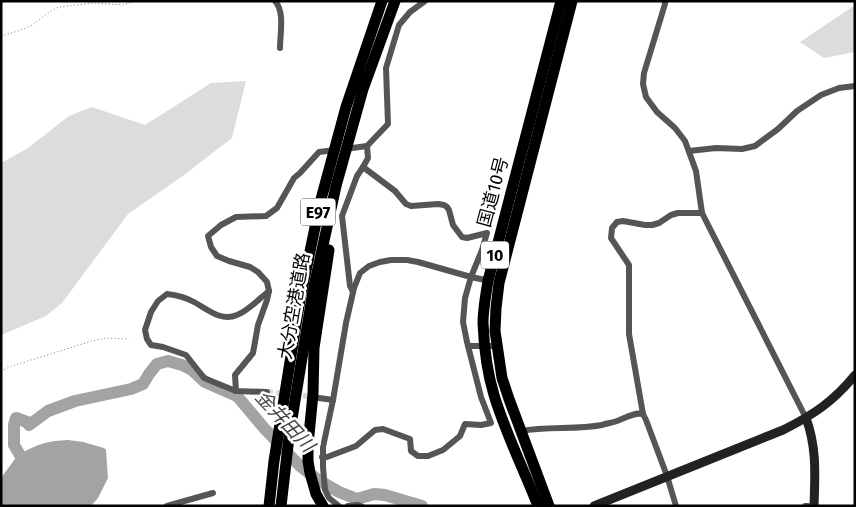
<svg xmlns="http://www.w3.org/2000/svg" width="856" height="507" font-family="'Fira Sans','Noto Sans JP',sans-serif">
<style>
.green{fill:#dcdcdc}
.water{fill:#a3a3a3}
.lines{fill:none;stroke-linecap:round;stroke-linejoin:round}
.river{stroke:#a3a3a3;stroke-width:12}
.street-tunnel{stroke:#d9d9d9;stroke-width:6;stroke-dasharray:6 3;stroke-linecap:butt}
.path{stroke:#777;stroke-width:1;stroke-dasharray:1 2.5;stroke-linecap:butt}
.street{stroke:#555;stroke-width:6}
.secondary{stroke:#222;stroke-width:9}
.highway{stroke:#000;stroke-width:11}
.labels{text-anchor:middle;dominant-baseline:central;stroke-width:5;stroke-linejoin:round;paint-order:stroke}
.shield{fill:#fff;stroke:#4c4c4c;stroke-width:1}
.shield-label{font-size:16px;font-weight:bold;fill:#000}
.street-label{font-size:18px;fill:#000;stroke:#fff}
.water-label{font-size:19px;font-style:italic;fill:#444;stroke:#fff}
</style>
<rect width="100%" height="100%" fill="#fff"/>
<g class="green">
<polygon points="855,5 855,52 824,58 800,42"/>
<polygon points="246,81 232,138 184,175 128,214 62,303 46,316 1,335 1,163 28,148 69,116 92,107 145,125 211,83"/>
</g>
<path class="water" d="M68,440L83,442L104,448L106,450L108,478L98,498L91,506H1V478L17,456L16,451L18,449L22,453C40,443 48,441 68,440Z"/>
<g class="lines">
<polyline class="river" points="26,465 14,445 14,425 16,418 27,422 29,425 48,411 75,401 131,389 143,384 149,374 157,364 168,361 182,365 192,370 205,382 237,396 264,428 299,465 318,480 339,492 357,499 374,494 385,495 422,506"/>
<polyline class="street-tunnel" points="267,392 316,397"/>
<g class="path">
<path d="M1,36C12,33 22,30 32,25C41,19 49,11 59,7L94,3L123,5L135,1"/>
<polyline points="1,371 12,366 92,341 106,338 129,339"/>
</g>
<g class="street">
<path d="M275,1C285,12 280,34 280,48"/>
<polyline points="665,1 665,4 644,73 643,84 646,97 657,112 675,128 685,141 696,171 702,213 806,418"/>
<polyline points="345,149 367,146 388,124 386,68 399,25 410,12 425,1"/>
<polyline points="689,151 716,148 742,149 755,146 778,129 797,111 821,95 839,88 855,86"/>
<polyline points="353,292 350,286 342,216 357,176 363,167"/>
<polyline points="468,346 497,346"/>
<polyline points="236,391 235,375 253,353 258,325 267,300 269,291 267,282 258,272 250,267 229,261 217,256 211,247 208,236 221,225 236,217 266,216 277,208 294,178 300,173 319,152 335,150"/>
<path d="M267,392L236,391L216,383L204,378L186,355L163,347L151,345L147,339L145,330L151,312L158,301L167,294C176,295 185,297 194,302C207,309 221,322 237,315C248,311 260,298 269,291"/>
<polyline points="319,398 333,400"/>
<path d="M521,431C548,426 576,430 602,425C607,423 612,423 617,421C625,418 634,412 643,414"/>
<polyline points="322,457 327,457 356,446 375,430 383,429 410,439 411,451 418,456 428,456 443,450 460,436 465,424 481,425 491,423 481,397 467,342 463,322 465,298 471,277 482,250 487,233 467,238 462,237 453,225 449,210 447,207 444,205 438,204 411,206 406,204 395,191 363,167 368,158 367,146"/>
<polyline points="167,506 213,493"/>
<polyline points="339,506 329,498 325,490 323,467 323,447 333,400 346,323 354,288 360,273 369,266 380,262 391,260 407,260 418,262 471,277 490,281"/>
<polyline points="348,506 358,505 361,506"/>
<polyline points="676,506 667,476 646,420 643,414 629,334 629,265 611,238 612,228 617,222 623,221 645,225 652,225 659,223 671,215 678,213 702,213"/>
<polyline points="805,506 808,506"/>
</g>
<g class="secondary">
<path d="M806,418C817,448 815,475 814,506"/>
<path d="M594,506L783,430C813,415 833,402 855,375"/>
</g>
<g class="highway">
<polyline points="269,506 274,461 300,300 320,203 346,107 382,1"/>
<polyline points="281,506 289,437 313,291 336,186 363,89 395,1"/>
<polyline points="323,506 316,494 310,473 308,461 308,445 313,394 314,348 329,250"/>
<path d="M538,506C524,470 505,432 494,395C487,372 484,347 483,323C483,309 486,294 488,281L561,1"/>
<polyline points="549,506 509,399 502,378 495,331 496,308 499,283 572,1"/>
</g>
</g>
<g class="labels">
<g class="shield">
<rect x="300.5" y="198.5" width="35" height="27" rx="4"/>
<rect x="481" y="241.5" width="28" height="27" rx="4"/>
</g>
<g class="shield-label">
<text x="318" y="212">E97</text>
<text x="495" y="255">10</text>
</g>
<g class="street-label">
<text transform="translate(493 192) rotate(-75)">国道10号</text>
<text transform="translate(294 306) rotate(-80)">大分空港道路</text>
</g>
<g class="water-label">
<text transform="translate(285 421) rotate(47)">金井田川</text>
</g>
</g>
<rect width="856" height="507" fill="none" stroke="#000000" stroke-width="5"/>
</svg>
